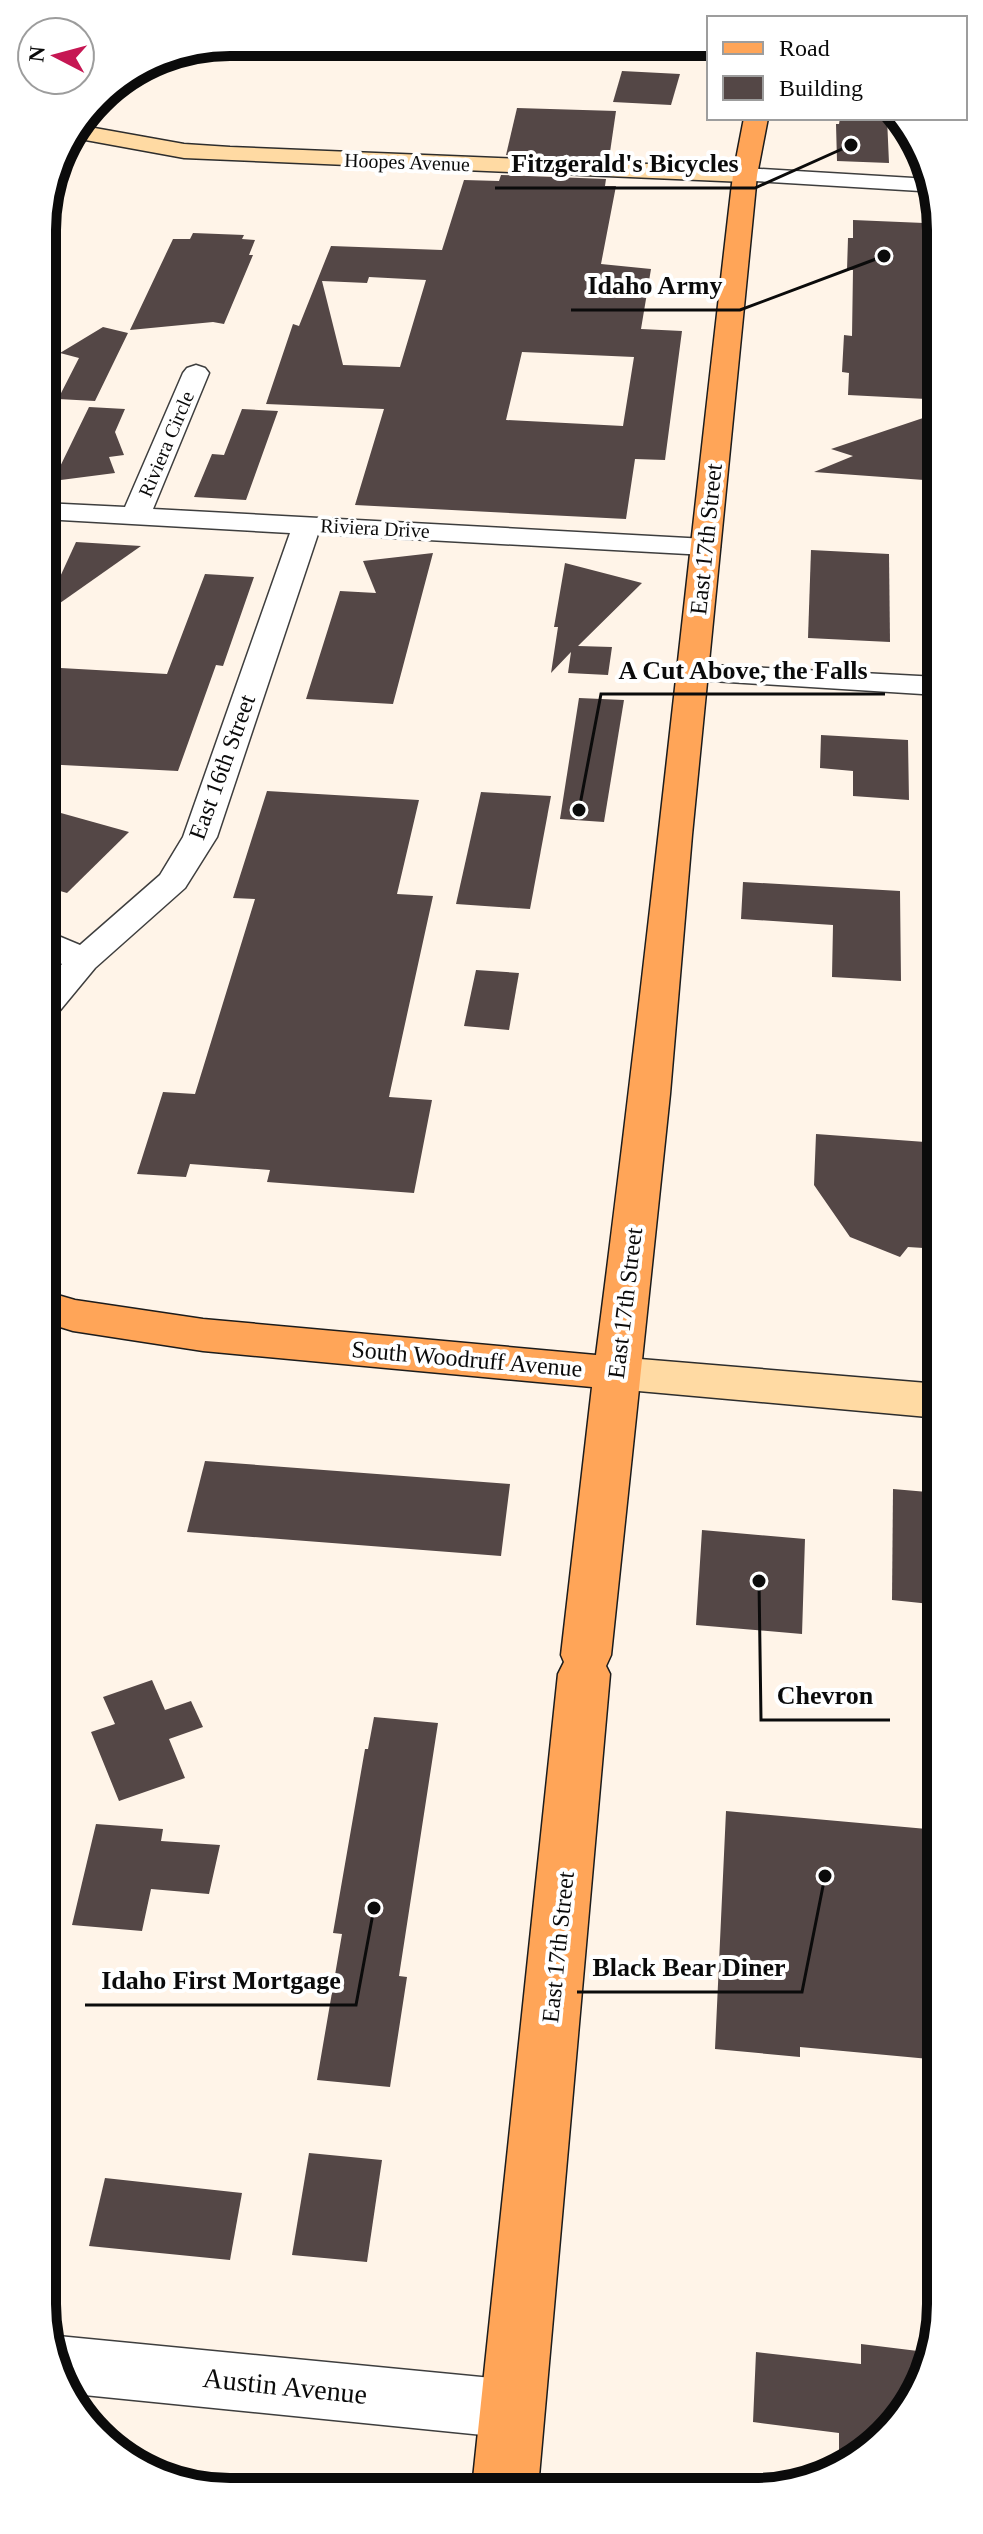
<svg xmlns="http://www.w3.org/2000/svg" width="983" height="2534" font-family="'Times New Roman',serif">
<style>
.building{fill:#544746;fill-rule:evenodd}
.lines{fill:none;stroke-linecap:round;stroke-linejoin:round}
.street-casing{stroke:#3e3e3e;stroke-width:3}
.secondary-casing{stroke:#2d2d2d;stroke-width:3}
.primary-casing{stroke:#1c1c1c;stroke-width:3}
.street{fill:#fff;fill-rule:evenodd}
.secondary{fill:#ffdaa3;fill-rule:evenodd}
.primary{fill:#ffa558;fill-rule:evenodd}
.labels{text-anchor:middle;dominant-baseline:central;stroke-width:8;stroke-linejoin:round;paint-order:stroke}
.far-street-label{font-size:20px;fill:#0b0b0b;stroke:#fff}
.street-label{font-size:24px;fill:#0b0b0b;stroke:#fff}
.near-street-label{font-size:28px;fill:#0b0b0b;stroke:#fff}
.rim{fill:none;stroke:#0b0b0b;stroke-width:10}
.leader{fill:none;stroke:#0b0b0b;stroke-width:3}
.callout-dot{fill:#0b0b0b;stroke:#fff;stroke-width:3}
.callout-label{font-size:26px;text-anchor:middle;font-weight:bold;fill:#0b0b0b;stroke:#fff;stroke-width:8;stroke-linejoin:round;paint-order:stroke}
</style>
<rect width="100%" height="100%" fill="#fff4e8"/>
<g class="building">
<polygon points="622,71 680,74 671,105 613,102"/>
<polygon points="517,108 616,111 609,159 506,155"/>
<polygon points="840,118 887,118 889,163 837,161 836,124 839,124"/>
<path d="M501,175L606,179L605,186H616L601,264L651,269L641,329L682,331L665,460L635,459L626,519L355,505L384,409L266,404L293,324L299,326L331,246L442,250L464,180L499,181ZM369,277L426,280L400,367L343,365L322,281L367,283ZM522,352L634,357L623,426L506,420Z"/>
<polygon points="853,220 924,223 925,241 928,241 929,274 925,274 931,377 926,377 926,399 848,395 849,373 842,372 844,335 852,336 853,270 847,270 848,238 853,238"/>
<polygon points="193,233 244,235 242,239 255,240 249,255 253,255 224,324 213,322 130,330 173,239 190,239"/>
<polygon points="103,327 128,333 95,401 58,399 79,358 60,353"/>
<polygon points="89,407 125,409 115,432 124,455 109,457 115,473 53,481"/>
<polygon points="242,409 278,411 246,500 194,497 212,454 224,455"/>
<polygon points="926,417 926,441 938,446 938,481 814,472 853,456 831,449"/>
<polygon points="76,542 141,546 43,615 43,614"/>
<polygon points="811,550 889,554 890,642 808,638"/>
<polygon points="433,553 393,704 306,699 340,591 376,593 363,561"/>
<polygon points="565,563 642,583 578,646 612,647 608,675 568,673 571,652 551,673 558,627 554,627"/>
<polygon points="205,574 254,577 223,666 216,665 178,771 43,764 43,667 167,674"/>
<polygon points="579,698 624,700 604,822 560,819"/>
<polygon points="821,735 908,740 909,800 853,796 853,771 820,768"/>
<polygon points="267,791 419,800 397,894 433,896 389,1097 432,1100 414,1193 267,1182 270,1170 190,1164 186,1177 137,1174 163,1092 195,1094 255,899 233,898"/>
<polygon points="481,792 551,796 530,909 456,904"/>
<polygon points="43,808 129,832 67,893 43,886"/>
<polygon points="743,882 900,891 901,981 832,977 833,925 741,919"/>
<polygon points="476,970 519,973 509,1030 464,1026"/>
<polygon points="816,1134 939,1143 939,1249 908,1247 900,1257 850,1237 814,1185"/>
<polygon points="205,1461 510,1484 501,1556 187,1532"/>
<polygon points="893,1489 939,1493 940,1605 892,1600"/>
<polygon points="702,1530 805,1539 802,1634 696,1625"/>
<polygon points="152,1680 165,1710 191,1701 203,1727 169,1739 185,1778 119,1801 91,1732 115,1724 103,1697"/>
<polygon points="374,1717 438,1723 399,1976 407,1977 390,2087 317,2080 342,1934 333,1933 365,1749 368,1749"/>
<polygon points="726,1811 927,1829 928,1951 940,1952 940,2060 800,2047 800,2057 715,2049"/>
<polygon points="96,1824 163,1829 161,1841 220,1845 209,1894 151,1889 142,1931 72,1925"/>
<polygon points="309,2153 382,2160 367,2262 292,2255"/>
<polygon points="105,2178 242,2193 230,2260 89,2246"/>
<polygon points="861,2344 926,2352 895,2428 839,2460 839,2433 753,2422 756,2352 861,2364"/>
</g>
<g class="lines">
<defs>
<g id="street">
<polygon points="745,168 930,179 937,192 737,180 734,175 737,170"/>
<polygon points="196,365 205,368 209,373 153,509 706,539 716,541 720,547 716,553 706,555 318,534 217,837 185,888 95,968 57,1014 44,1017 44,984 62,964 44,954 44,930 80,945 160,875 183,837 290,533 43,519 43,503 125,507 183,373 187,368"/>
<polygon points="691,664 938,677 938,695 680,679 676,673 680,667"/>
<polygon points="58,2336 513,2380 534,2388 542,2409 534,2430 513,2438 74,2394 46,2341"/>
</g>
<g id="secondary">
<polygon points="78,125 184,144 230,147 745,168 754,170 757,175 754,180 745,182 184,158 69,137"/>
<polygon points="616,1357 939,1384 939,1418 616,1389 600,1385 593,1373 600,1361"/>
</g>
<path id="primary" d="M744,118H768L757,175L692,835L670,1094L611,1655L606,1666L610,1674L538,2488H472L558,1674L564,1662L561,1655L592,1387L203,1351L73,1331L44,1322V1291L75,1300L203,1319L596,1355C647,962 687,568 733,175Z"/>
</defs>
<use href="#street" class="street-casing"/>
<use href="#secondary" class="secondary-casing"/>
<use href="#primary" class="primary-casing"/>
<use href="#street" class="street"/>
<use href="#secondary" class="secondary"/>
<use href="#primary" class="primary"/>
</g>
<g class="labels">
<g class="far-street-label">
<text transform="translate(407 162) rotate(2)">Hoopes Avenue</text>
<text transform="translate(166 444) rotate(-67)">Riviera Circle</text>
<text transform="translate(375 528) rotate(3)">Riviera Drive</text>
</g>
<g class="street-label">
<text transform="translate(706 539) rotate(-84)">East 17th Street</text>
<text transform="translate(222 767) rotate(-70)">East 16th Street</text>
<text transform="translate(625 1303) rotate(-83)">East 17th Street</text>
<text transform="translate(467 1359) rotate(5)">South Woodruff Avenue</text>
<text transform="translate(558 1947) rotate(-84)">East 17th Street</text>
</g>
<g class="near-street-label">
<text transform="translate(285 2386) rotate(6)">Austin Avenue</text>
</g>
</g>
<path d="M0 0H983V2534H0ZM230 56H753A174 174 0 0 1 927 230V2304A174 174 0 0 1 753 2478H230A174 174 0 0 1 56 2304V230A174 174 0 0 1 230 56Z" fill="#fff" fill-rule="evenodd"/>
<path class="rim" d="M230 56H753A174 174 0 0 1 927 230V2304A174 174 0 0 1 753 2478H230A174 174 0 0 1 56 2304V230A174 174 0 0 1 230 56Z"/>
<path class="leader" d="M851 145L755 188H495M884 256L740 310H571M579 810L601 694H885M759 1581L761 1720H890M825 1876L802 1992H577M374 1908L356 2005H85"/>
<g class="callout-dot">
<circle cx="851" cy="145" r="8"/>
<circle cx="884" cy="256" r="8"/>
<circle cx="579" cy="810" r="8"/>
<circle cx="759" cy="1581" r="8"/>
<circle cx="825" cy="1876" r="8"/>
<circle cx="374" cy="1908" r="8"/>
</g>
<g class="callout-label">
<text x="625" y="172">Fitzgerald's Bicycles</text>
<text x="655" y="294">Idaho Army</text>
<text x="743" y="679">A Cut Above, the Falls</text>
<text x="825" y="1704">Chevron</text>
<text x="689" y="1976">Black Bear Diner</text>
<text x="221" y="1989">Idaho First Mortgage</text>
</g>
<rect x="707" y="16" width="260" height="104" fill="#ffffff" stroke="#9d9d9d" stroke-width="2"/>
<rect x="723" y="42" width="40" height="12" fill="#ffa558" stroke="#9d9d9d" stroke-width="2"/>
<text x="779" y="56" font-size="24" fill="#0b0b0b">Road</text>
<rect x="723" y="76" width="40" height="24" fill="#544746" stroke="#9d9d9d" stroke-width="2"/>
<text x="779" y="96" font-size="24" fill="#0b0b0b">Building</text>
<g transform="translate(56 56) rotate(276)"><circle r="38" fill="#ffffff" stroke="#9d9d9d" stroke-width="2"/>
<path d="M0-6L14 30L0 20L-14 30Z" fill="#c61753"/>
<text y="-12" font-size="22" font-weight="bold" text-anchor="middle" fill="#0b0b0b">N</text>
</g>
</svg>
